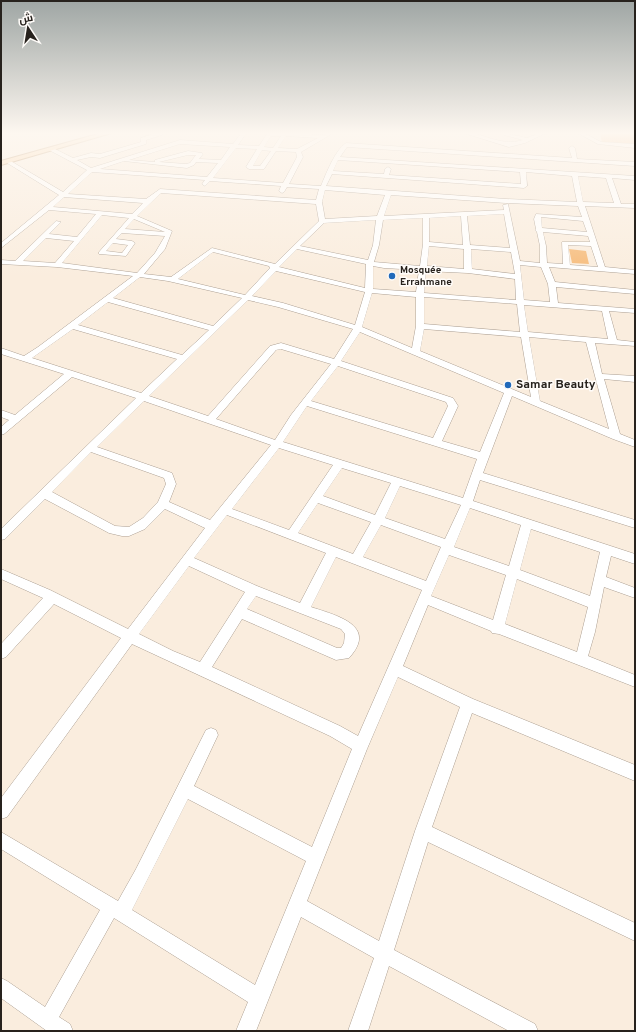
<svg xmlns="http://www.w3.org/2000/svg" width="636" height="1032" font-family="Overpass,Cairo,sans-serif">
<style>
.green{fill:#f6bb7a}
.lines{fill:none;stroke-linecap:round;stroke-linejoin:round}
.minor-casing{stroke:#ada093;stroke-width:1}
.major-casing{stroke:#af824e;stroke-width:2}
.minor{fill:#fff;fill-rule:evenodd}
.major{fill:#fbd3a4;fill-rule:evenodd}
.poi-dot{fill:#226aba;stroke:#fffcf9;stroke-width:1.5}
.labels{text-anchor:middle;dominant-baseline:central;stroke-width:3;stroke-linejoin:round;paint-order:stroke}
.far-poi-label{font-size:10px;font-weight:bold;fill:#27221d;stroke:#fffcf9;text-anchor:start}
.poi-label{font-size:12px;font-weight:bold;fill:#27221d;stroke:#fffcf9;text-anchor:start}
</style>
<rect width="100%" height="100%" fill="#faedde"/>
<g class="green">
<polygon points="600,132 635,132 635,146 602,143"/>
<polygon points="569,249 586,251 589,264 572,263"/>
</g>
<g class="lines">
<defs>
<g id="minor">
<path d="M160,132L163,134L162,135L146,140V144L100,158L91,157L77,160L91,168L180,140L233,144L242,132H247L238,145L259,146L267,134L274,132L323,135L329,132H335L301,152L303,157L289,184L321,186C326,174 335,150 346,143L572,158L569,148L572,146L575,148L577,159L635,162V166L347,147L340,157L635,176V180L612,178L621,204H635V208L585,206L605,267L635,270V274L549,267L555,282L635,290V294L556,287L558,303L635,309V313L609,311L617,340L635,342V346L595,343L602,374L635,376V382L604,379L620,434L635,440V447L613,439L512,396L483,473L635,520V528L480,480L473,501L635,554V564L611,556L606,577L635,588V598L604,587L595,632L588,656L635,675V687L499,634L492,633L491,631L428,605L403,666L473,699L635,765V781L472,713L432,827L635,923V941L428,842L394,950L535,1024L538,1031H509L389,966L368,1031H348L374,958L301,917L256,1031H236L248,1002L114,918L59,1017L70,1024L73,1031H47L1,998V978L7,981L45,1007L100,910L1,849V832L118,901L136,869L206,730L211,728L216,730L218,735L194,786L312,847L352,749L330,736L132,644L7,817L1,819V798L121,638L54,604L6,657L1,659V644L43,598L1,579V569L50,590L128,629L205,528L165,509L145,529L129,536H122L109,533L45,499L5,539L1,540V529L136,398L72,377L4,434L1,435V427L9,420L1,417V410L15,415L64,374L1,354V348L24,356L38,347L133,276L57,267L1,264V260L15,261L56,221L61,222L49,234L77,237L96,214L49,210L1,248V243L59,195L4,161L9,160L63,192L87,170L49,150V148H53L73,158L91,153L100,154L141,142V138ZM271,136H281L273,148L264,147ZM286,136L318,138L297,149L278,148ZM180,144L230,147L221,160L199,159L203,154L202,153L188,151L155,160V162L129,160ZM236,148L257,149L246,167L249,169H264L276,151L296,152L297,157L283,183L213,178ZM262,150L271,151L260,166H253ZM188,155H196L190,163L186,164L159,162ZM338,160L520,172L521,184L389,175L391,169L388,167L385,169L384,174L333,171ZM124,161L187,168L194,165L196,162L218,163L207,177L100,169ZM92,172L205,180L202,184L205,186L210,181L281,186L279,191L282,193L284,192L287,187L319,189L316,200L160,189L146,199L68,194ZM526,172L572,176L577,202L506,199L326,186L332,174L524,188L527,186ZM578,176L606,178L614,203L583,202ZM325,190L385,195L377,216L325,219L322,202ZM161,193L316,204L319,221L275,264L212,248L171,277L144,274L165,249L172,231L137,216ZM391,195L506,203L578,206L582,217L536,214L534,219L536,229L535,230L537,232L540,246V263L520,261L508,204L503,205L504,210L384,216ZM64,197L143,203L132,214L53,207ZM504,214L510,248L470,245L467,216ZM102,215L129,218L99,252V254L126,256L135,243L132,241L116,239L122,233L165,236L155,253L137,273L62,263ZM461,216L463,245L429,242V218ZM541,217L583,221L587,232L542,228ZM423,218V244L420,266L374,262L379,245L383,220ZM134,219L165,232L125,229ZM376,220L373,245L368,260L300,246L324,223ZM543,232L588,236L590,242H562L563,264L547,263L546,246ZM46,238L74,241L55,263L23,261ZM113,243L128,245L122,253L106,251ZM568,245L591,246L598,267L570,265ZM429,246L464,249V269L427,266ZM297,249L366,264L365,288L279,267ZM471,249L511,252L515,274L472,269ZM213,252L269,266L270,268L245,295L178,279ZM520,265L541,267L548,284L550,302L524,300ZM373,266L384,268L419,270L416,292L373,289ZM276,271L365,292L355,325L283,303L252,296ZM426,271L468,273L515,279L516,300L424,293ZM140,277L168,281L242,298L213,326L113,298ZM372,293L416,297V326L412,348L362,327ZM424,297L517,304L520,332L424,324ZM248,300L278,307L353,329L334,359L281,343L270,346L208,416L149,396ZM108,302L209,330L182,355L78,325ZM524,305L602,311L608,339L528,332ZM73,329L177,359L141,393L32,358ZM424,329L521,337L531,397L420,351ZM360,332L504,393L480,452L442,441L458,406L453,398L341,361ZM529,337L586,342L609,429L540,401ZM281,349L331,364L291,415L275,440L216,419L276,350ZM338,366L446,402L448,406L433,438L311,401ZM144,401L271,445L210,520L169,502L176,484L172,473L97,447ZM307,406L477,459L463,498L283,442ZM279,448L333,465L289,530L232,509ZM91,452L164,478L166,484L158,502L143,518L129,527L115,526L52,492ZM342,468L391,483L375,515L323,496ZM400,486L461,505L445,539L385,518ZM318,503L371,522L353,554L298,533ZM470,508L521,525L509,566L454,547ZM227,515L326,553L300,603L257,586L194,558ZM381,525L441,547L426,581L363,557ZM531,529L600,552L590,596L520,570ZM449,555L506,575L493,620L431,596ZM336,557L422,590L358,736L340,726L212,667L242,619L336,660L349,658C379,625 335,615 311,607ZM189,566L245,592L200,662L173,651L139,634ZM517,579L588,607L577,652L505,624ZM256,596L341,629L345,634L344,643L341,648H337L247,609ZM398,677L460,707L415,831L379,941L307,901L367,749ZM188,799L306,861L255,985L132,910Z"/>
<path d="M461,132C483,132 499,147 523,140L504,135V133L527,138L542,132H548L525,143L509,147Z"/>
<polygon points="576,132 582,132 601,142 635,144 635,148 598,144"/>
</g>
<polygon id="major" points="105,132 115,132 1,165 1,161"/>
</defs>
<use href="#minor" class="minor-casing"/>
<use href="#major" class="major-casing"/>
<use href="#minor" class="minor"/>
<use href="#major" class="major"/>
</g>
<linearGradient id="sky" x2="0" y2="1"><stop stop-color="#9fa6a4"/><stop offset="0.48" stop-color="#fdf7f0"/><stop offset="1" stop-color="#fdf7f0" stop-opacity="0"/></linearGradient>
<rect width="636" height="277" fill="url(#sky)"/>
<g class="poi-dot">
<circle cx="392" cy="276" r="4"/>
<circle cx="508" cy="385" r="4"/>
</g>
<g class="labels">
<g class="far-poi-label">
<text x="400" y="270">Mosquée<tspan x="400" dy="12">Errahmane</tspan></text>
</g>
<g class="poi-label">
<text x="516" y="385">Samar Beauty</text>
</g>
</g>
<rect width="636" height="1032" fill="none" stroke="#27221d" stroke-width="4"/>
<g transform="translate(28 28) rotate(348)" stroke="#fffcf9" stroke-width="3" paint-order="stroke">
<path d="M0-3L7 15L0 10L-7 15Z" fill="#27221d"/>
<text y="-6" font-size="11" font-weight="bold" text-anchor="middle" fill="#27221d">ش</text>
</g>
</svg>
